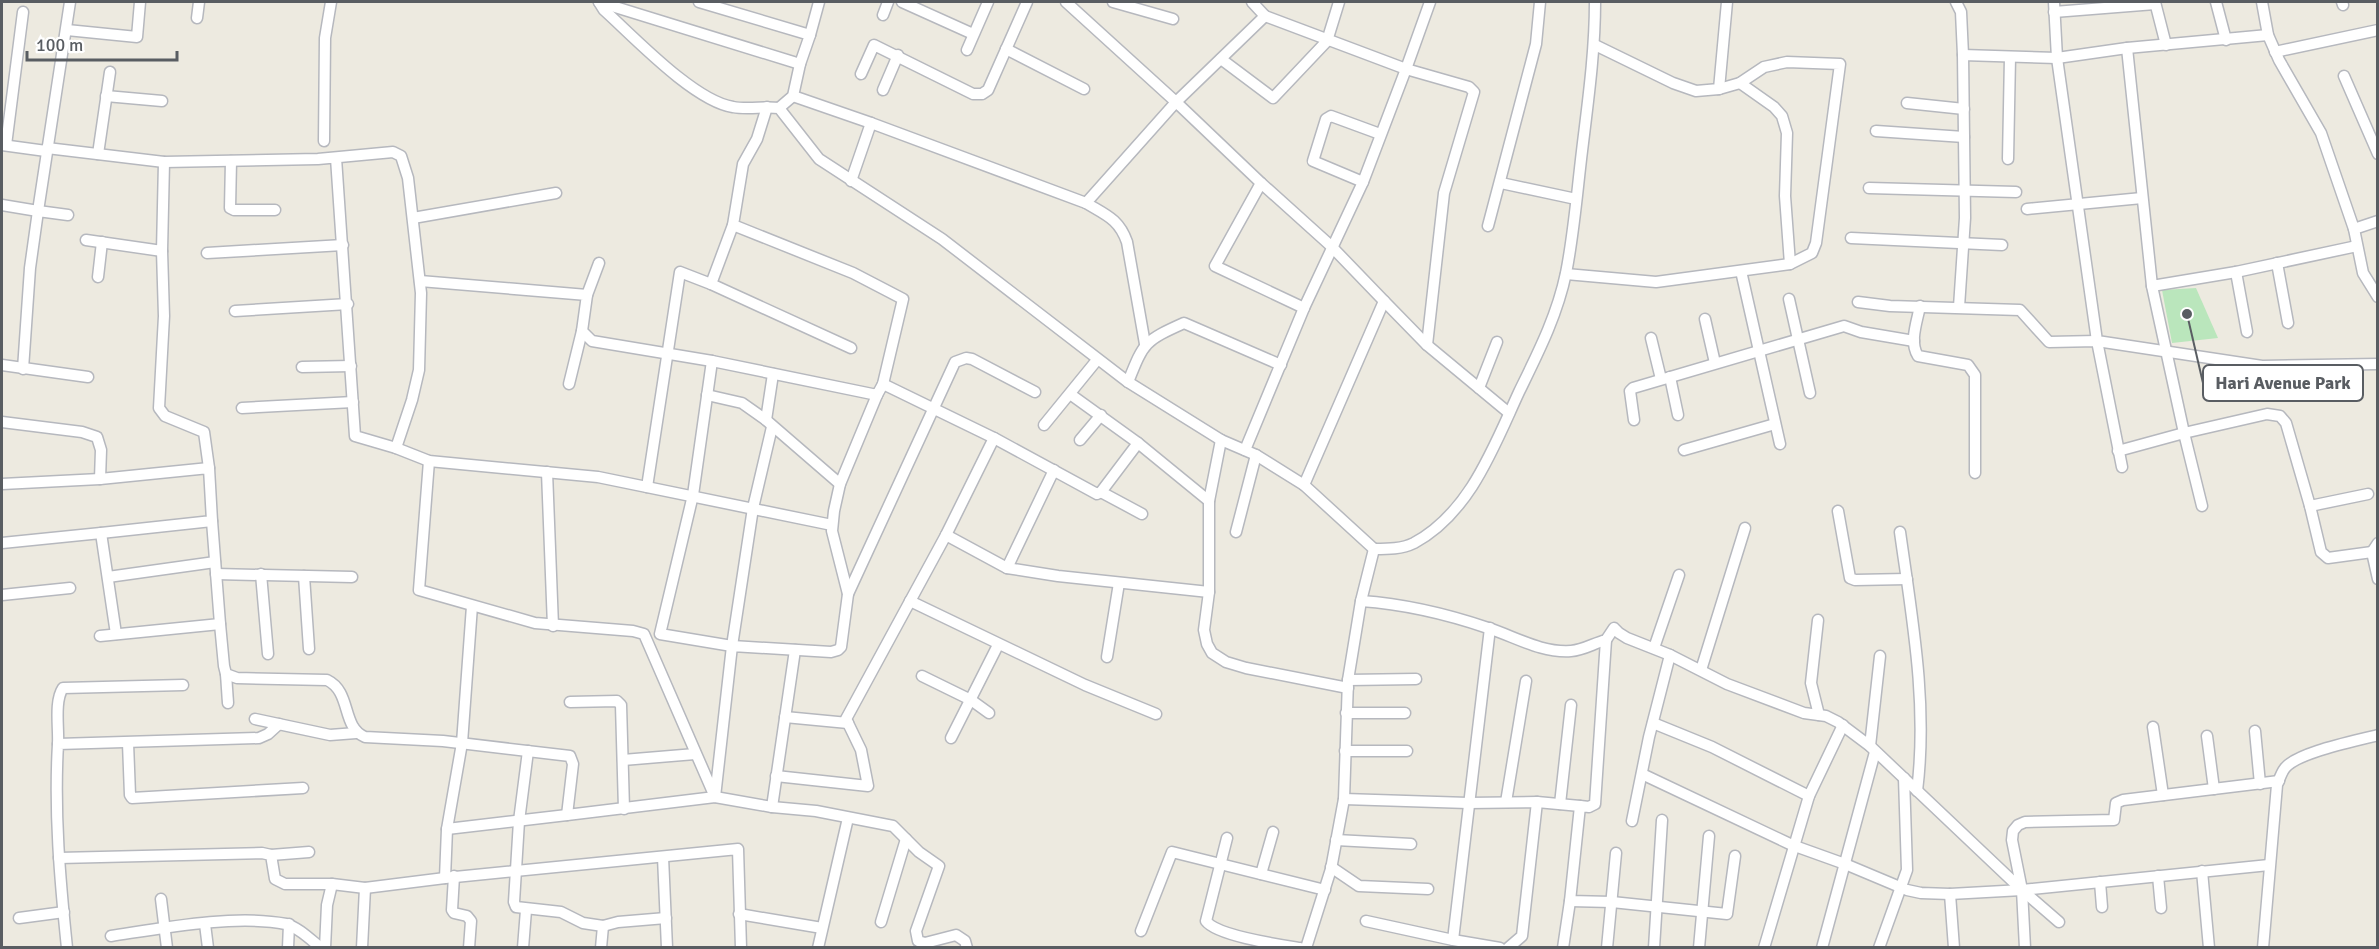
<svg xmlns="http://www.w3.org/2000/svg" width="2379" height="949" font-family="Signika,sans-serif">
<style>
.green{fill:#bae6bc}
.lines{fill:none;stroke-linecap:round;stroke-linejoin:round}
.minor-casing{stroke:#b6b8be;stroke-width:13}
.minor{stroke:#fff;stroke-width:10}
.leader{fill:none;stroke:#595d62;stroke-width:2}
.callout-dot{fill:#595d62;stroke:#fff;stroke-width:2}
.callout{fill:#fff;stroke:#595d62;stroke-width:2}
.callout-label{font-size:18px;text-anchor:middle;font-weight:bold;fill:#595d62}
</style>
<rect width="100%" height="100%" fill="#edeae0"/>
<polygon class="green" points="2196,288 2218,338 2172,343 2162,290"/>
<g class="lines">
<defs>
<g id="minor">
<path d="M599,2L604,10C634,37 694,101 733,107C748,110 764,106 779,108L819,159L942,239L1128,382L1221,440L1256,455L1304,485L1374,549"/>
<polyline points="599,2 800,64"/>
<polyline points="699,2 810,35 800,64 793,96 779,108"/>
<polyline points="902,2 973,34"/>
<polyline points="1066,2 1176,102 1265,16 1252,2"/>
<polyline points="1113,2 1173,19"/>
<polyline points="1956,2 1961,12 1963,55"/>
<polyline points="2054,2 2057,58 2097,341 2262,366 2378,364"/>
<polyline points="2155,2 2166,45"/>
<polyline points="2216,2 2226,40"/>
<polyline points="2262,2 2268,35 2279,60 2321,133 2354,229 2363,273 2378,297"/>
<polyline points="2342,2 2343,5"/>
<polyline points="2054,12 2155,4"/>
<polyline points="883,15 888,2"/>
<polyline points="197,18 199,2"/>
<polyline points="67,30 137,37 140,2"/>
<polyline points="810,35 819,2"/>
<polyline points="1595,45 1673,83 1696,91 1719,89 1727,2"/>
<polyline points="2127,48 2152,286 2236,272 2357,246"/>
<polyline points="1006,49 1084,89"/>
<polyline points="967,50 988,2"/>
<polyline points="2275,52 2378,30"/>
<polyline points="1221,59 1273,98 1327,41 1339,2"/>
<polyline points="861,74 874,45 973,94 982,94 988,90 1027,2"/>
<polyline points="2344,76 2378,154"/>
<polyline points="1740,83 1774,107 1782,116 1787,133 1785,196 1790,264"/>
<polyline points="883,90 898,55"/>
<polyline points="106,96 162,101"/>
<polyline points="793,96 871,123 1086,203"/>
<polyline points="1907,103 1964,109"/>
<polyline points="1876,131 1964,137"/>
<polyline points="324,141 325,38 331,2"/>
<polyline points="2,145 46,151"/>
<polyline points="6,145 23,12"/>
<polyline points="47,148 164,162 318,159 393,152 401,156 408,178 421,293 419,370 412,400 396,448 355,436 336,158"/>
<polyline points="98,154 110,72"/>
<polyline points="2008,159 2010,57"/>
<polyline points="231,161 230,208 234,210 275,210"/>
<polyline points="851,181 871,123"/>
<polyline points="1363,182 1313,161 1326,119 1331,116 1380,134"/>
<polyline points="1501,183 1576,199"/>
<polyline points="1869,188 2016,192"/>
<polyline points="2,205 38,211 70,2"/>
<polyline points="2027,209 2142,198"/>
<polyline points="413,218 556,193"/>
<polyline points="1488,226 1536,44 1540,2"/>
<polyline points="2354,229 2378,221"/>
<polyline points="1851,238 2002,245"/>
<polyline points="86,240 162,251 164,162"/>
<polyline points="162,251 164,316 159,408 165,416 204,432 209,468"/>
<polyline points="207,253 343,245"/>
<polyline points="2277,263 2288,323"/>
<polyline points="1741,271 1780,444"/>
<polyline points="2236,272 2247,332"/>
<polyline points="1566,274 1656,282 1790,264 1812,253 1816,243 1840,64 1787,62 1764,67 1740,83 1719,89"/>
<polyline points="98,277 102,242"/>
<polyline points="420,281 587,295 582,331 592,341 712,361 877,395 883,384 903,299 853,273 733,225 743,164 757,139 767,107"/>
<polyline points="711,284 851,348"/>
<polyline points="2152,286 2184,433 2267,414 2280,416 2286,423 2310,506 2321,552 2328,558 2372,552"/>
<polyline points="587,295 599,263"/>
<polyline points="1789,299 1810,393"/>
<polyline points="1384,301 1427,345 1509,413"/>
<polyline points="1858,302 1890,306 2020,310 2049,342 2097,341 2122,467"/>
<path d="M1920,306C1917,322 1909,342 1918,356L1968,365L1975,375V473"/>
<polyline points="1959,307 1965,218 1963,55 2057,58 2127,48 2268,35"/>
<polyline points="1304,308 1215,266 1261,183 1331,246 1384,301 1304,485"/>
<polyline points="235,311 348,304"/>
<polyline points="1705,319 1715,363"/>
<polyline points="1651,338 1661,379"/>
<path d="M1145,344L1127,242C1119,219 1106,215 1086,203L1176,102L1261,183"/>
<polyline points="1427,345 1444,193 1474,92 1469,87 1406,69 1430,2"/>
<polyline points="712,361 693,495 660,634 732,646 753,508 772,427"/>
<polyline points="2,365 88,377"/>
<polyline points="302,367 351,366"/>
<polyline points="23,369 30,268 38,211 68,215"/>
<polyline points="1670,377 1678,415"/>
<path d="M1128,382C1144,342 1144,341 1184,323L1281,365"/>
<polyline points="569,384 582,331"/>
<polyline points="883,384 994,438 1097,494 1101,492 1138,443 1070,394"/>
<polyline points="1479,388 1497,342"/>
<polyline points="707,395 742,403 766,420 840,484"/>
<polyline points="242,408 353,402"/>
<polyline points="766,420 773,374"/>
<polyline points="1634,420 1630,391 1633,388 1844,326 1861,332 1914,341"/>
<polyline points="2,422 82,432 97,437 101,450 100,479"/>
<polyline points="1044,425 1097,360"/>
<polyline points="1080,440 1101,415"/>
<polyline points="1221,440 1209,501 1209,592 1204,630 1207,644 1212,653 1226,662 1246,668 1348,688"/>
<polyline points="1138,443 1209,501"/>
<polyline points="396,448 429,461 598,477 832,525"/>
<polyline points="1245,450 1304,308 1363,182 1406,69 1265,16"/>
<polyline points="1684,450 1775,424"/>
<polyline points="2118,451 2184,433 2202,506"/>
<polyline points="429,461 419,590 535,623 633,631 644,634 715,797 732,646 831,652 838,650 841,647 848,594 832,531 834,511 840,484 877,395"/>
<polyline points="547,472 553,626"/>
<polyline points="2,484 100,479 209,468 212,521 101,533"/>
<polyline points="647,487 680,272 711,284 733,225"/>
<polyline points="1101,492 1142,514"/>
<polyline points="2310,506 2368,494"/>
<polyline points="1838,511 1850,578 1855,580 1907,579"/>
<polyline points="1236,532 1256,455"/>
<path d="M1900,532C1912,618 1928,704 1917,791"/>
<polyline points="946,535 1007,568 1058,576 1209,592"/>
<polyline points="2,543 101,533 116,634"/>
<polyline points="2378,543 2372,552 2378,579"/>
<polyline points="1007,568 1054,470"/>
<polyline points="216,574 352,577"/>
<polyline points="261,574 268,654"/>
<polyline points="304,576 309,649"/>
<polyline points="108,577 215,562"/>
<polyline points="848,594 955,362 966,358 972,359 1035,392"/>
<polyline points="2,595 70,588"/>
<polyline points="910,601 1085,685 1156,714"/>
<path d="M1361,601C1404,604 1447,614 1488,628C1516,637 1541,653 1571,651C1584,650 1594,643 1606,640L1614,628L1619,633L1627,638L1670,655L1727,684L1804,713L1826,716L1838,722L1870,746L2022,890L2059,922"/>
<polyline points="472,606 462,743 447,829 445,878 738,849 741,948"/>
<polyline points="1818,620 1811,683 1819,715"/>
<path d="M220,624L224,666L226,674L237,678L327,680C352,692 341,727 365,737L443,741L570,756L573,764L567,815L715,797L772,807L816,811L893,826L919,852L939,866L916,931L918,941L925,943L956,935L965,941L967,948"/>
<polyline points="100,636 220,624 212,521"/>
<polyline points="1606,640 1595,804 1589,807 1580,806 1570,901 1612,902 1727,914 1735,856"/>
<polyline points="1654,648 1679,575"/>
<polyline points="1107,657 1119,583"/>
<polyline points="1701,670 1745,528"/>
<polyline points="226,674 228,703"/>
<polyline points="922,676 971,700 989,713"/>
<polyline points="1348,680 1416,679"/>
<polyline points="570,702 617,701 621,705 624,809"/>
<polyline points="1346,713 1405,713"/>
<polyline points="785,717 848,723"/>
<polyline points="255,719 330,735 356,733"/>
<polyline points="1653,723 1712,747 1809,796"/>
<polyline points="2153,727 2163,795"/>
<polyline points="2255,731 2260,784"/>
<polyline points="2207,736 2214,789"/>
<polyline points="951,738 998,645"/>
<polyline points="128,743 130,795 132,798 303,788"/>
<path d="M58,744C59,729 54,701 63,688L183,685"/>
<polyline points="1870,746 1880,656"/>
<polyline points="528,751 519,821 514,902 516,907 561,912 583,923 603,926 618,922 666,918"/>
<polyline points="1345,751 1407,751"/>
<polyline points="623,760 695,754"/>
<polyline points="1642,774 1792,845 1845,864 1907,890 1921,893 1950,894 2022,890 2269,865"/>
<polyline points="776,776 868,786 861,750 846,719 946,535 994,438"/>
<polyline points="1344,799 1468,803 1537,802 1580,806"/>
<polyline points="1506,802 1526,681"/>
<polyline points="1560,804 1571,705"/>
<polyline points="772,807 795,650"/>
<polyline points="1632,821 1649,737 1670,655"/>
<polyline points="447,829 567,815"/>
<path d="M1227,838L1206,921C1217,936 1281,945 1300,948"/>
<polyline points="1336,840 1411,844"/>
<polyline points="271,855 309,852"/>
<polyline points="663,857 667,948"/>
<polyline points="59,858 262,853 271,855 275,879 285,884 332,884 365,888 445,878"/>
<polyline points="1331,867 1359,886 1428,889"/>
<polyline points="2202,871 2209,948"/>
<polyline points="1261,874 1273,832"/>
<polyline points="454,876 452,910 454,913 467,916 471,921 469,948"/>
<polyline points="2158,876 2161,908"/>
<polyline points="2100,882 2102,907"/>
<polyline points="1950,894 1954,948"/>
<polyline points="161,899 167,948"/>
<polyline points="739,914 822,928"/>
<polyline points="19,918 64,912"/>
<polyline points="1366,921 1453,940 1500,948"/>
<polyline points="881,922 906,839"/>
<polyline points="205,924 208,948"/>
<polyline points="1141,931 1172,852 1325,890"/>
<path d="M111,936C163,928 235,914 286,924C298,927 311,940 321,948"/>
<polyline points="1453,940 1490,628"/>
<path d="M67,948C60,880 54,812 58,744L259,738L268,734L279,724"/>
<polyline points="288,948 289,924"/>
<polyline points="325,948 327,905 332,884"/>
<polyline points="362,948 365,888"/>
<polyline points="523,948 526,910"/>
<polyline points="601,948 603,926"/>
<polyline points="818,948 848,818"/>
<path d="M1306,948L1331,869L1344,799L1348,680L1361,601L1374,549C1388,549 1402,549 1414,543C1470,513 1494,446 1519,392C1538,353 1557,316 1566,273C1574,233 1577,192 1582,151C1588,101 1595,52 1595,2"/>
<polyline points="1508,948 1522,936 1537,802"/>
<polyline points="1563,948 1570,901"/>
<polyline points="1607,948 1616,853"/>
<polyline points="1654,948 1662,820"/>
<polyline points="1699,948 1709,836"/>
<polyline points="1764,948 1809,796 1843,725"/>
<polyline points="1822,948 1875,752"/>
<polyline points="1879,948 1907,870 1904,778"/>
<polyline points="2025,948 2022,890 2012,840 2013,831 2018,825 2025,822 2114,820 2116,803 2123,800 2279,781"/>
<path d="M2263,948L2277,785C2279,780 2281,773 2285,768C2298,752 2356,741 2378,735"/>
</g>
</defs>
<use href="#minor" class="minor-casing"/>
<use href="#minor" class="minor"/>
</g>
<path class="leader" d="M2187 314L2203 383"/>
<circle class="callout-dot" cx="2187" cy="314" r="6"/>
<rect class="callout" x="2203" y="365" width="160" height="36" rx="6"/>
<g class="callout-label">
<text x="2283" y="389">Hari Avenue Park</text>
</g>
<rect width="2379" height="949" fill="none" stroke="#595d62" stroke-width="6"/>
<path d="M27 51v9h150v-9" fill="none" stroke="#595d62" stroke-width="3"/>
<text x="36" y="51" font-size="18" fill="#595d62" stroke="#ffffff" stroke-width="4.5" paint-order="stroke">100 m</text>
</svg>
